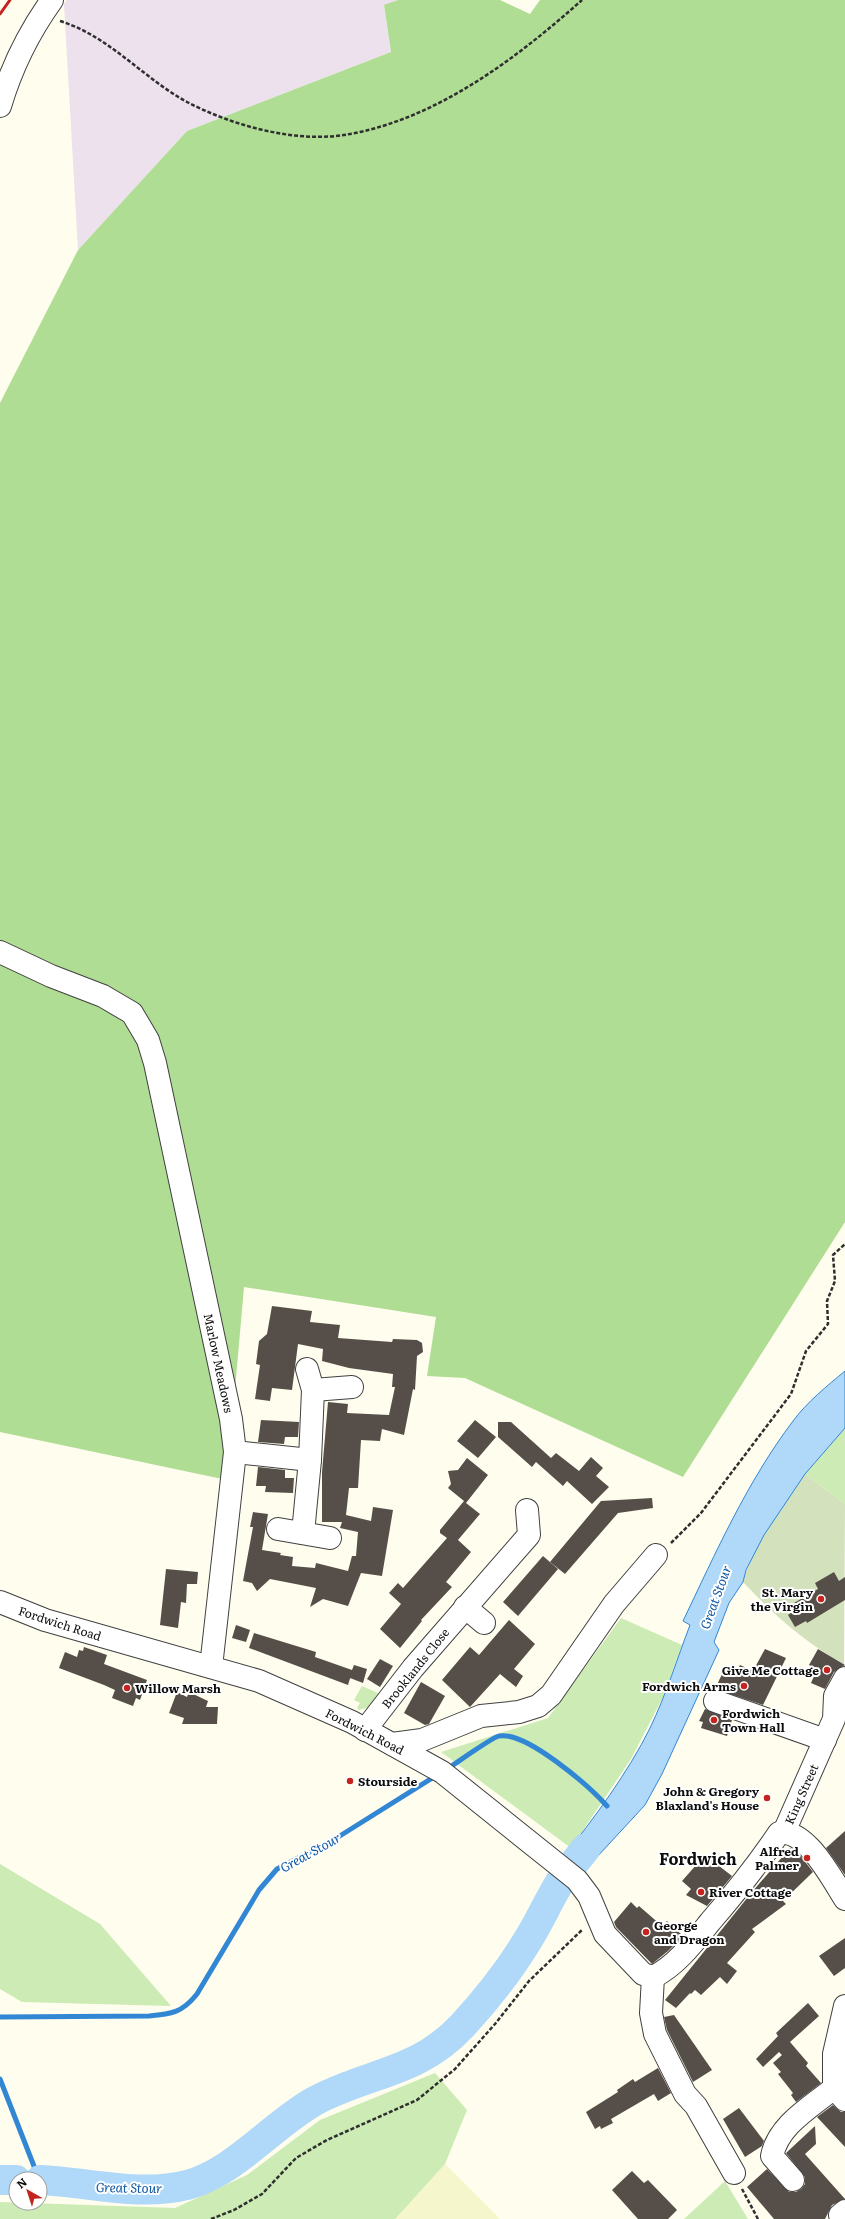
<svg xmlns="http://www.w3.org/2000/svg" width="845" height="2219" font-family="Literata,serif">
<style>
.industrial{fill:#ece1ec}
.farmland{fill:#f6f6cc}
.green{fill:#cdebb5}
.forest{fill:#afdd93}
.cemetery{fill:#d3e2bd}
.water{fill:#afd8f9;stroke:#3287d4}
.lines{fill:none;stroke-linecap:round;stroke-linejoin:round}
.stream{stroke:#3287d4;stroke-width:5}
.river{stroke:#afd8f9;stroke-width:30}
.building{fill:#564f49}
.minor-casing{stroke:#404040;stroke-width:24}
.path{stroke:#2f2f2f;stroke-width:2.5;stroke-dasharray:4 2;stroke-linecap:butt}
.minor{stroke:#fff;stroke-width:22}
.rail{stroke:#c4231e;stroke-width:3}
.poi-dot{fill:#c4231e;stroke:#fff;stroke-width:1.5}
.labels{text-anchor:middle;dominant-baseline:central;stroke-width:4;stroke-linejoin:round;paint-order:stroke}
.street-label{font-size:12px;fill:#0d0d0d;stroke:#fff}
.poi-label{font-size:12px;font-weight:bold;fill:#0d0d0d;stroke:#fff;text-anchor:end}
.water-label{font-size:13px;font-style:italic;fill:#1059a5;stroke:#fff}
.district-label{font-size:16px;font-weight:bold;fill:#0d0d0d;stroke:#fff}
</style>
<rect width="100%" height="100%" fill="#fffded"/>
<polygon class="industrial" points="67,0 398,0 384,6 391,52 187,131 78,250 64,4"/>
<polygon class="farmland" points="445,2164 500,2219 394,2219"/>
<g class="green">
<polygon points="845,1428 845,1504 805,1474"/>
<polygon points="621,1618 682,1645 663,1697 631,1759 571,1848 441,1752 548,1718"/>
<polygon points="362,1686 378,1693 369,1707 359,1710 357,1708 360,1703 354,1700"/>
<polygon points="0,1864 100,1924 171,2006 22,2002 0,1989"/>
<polygon points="435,2073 467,2110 445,2164 395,2219 0,2219 0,2202 175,2208 247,2175 320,2120"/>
<polygon points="725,2181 748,2219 684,2219"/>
</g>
<polygon class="forest" points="398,0 500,0 530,14 540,0 845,0 845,1222 683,1477 465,1378 427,1376 436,1317 244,1287 227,1480 0,1432 0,403 78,250 187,131 391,52 384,5"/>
<path class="cemetery" d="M805,1474L845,1504L844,1664C805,1643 773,1614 743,1582C754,1542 782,1508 805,1474Z"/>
<path class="water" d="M845,1371V1428L805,1474L764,1535L746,1570L743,1582L729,1603L714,1642L719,1650L662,1774L645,1805L585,1870L575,1874L563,1857C593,1820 629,1771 650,1728C666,1695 677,1659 690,1625L683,1621C716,1552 747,1482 793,1421C807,1402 827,1386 845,1371Z"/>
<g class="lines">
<g class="stream">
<path d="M447,1769C455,1764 494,1736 499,1736C526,1731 589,1786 607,1806"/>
<path d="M0,2017L149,2016C171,2014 182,2013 197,1994L259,1890L277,1869L335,1839L437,1775"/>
<polyline points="0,2079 39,2179"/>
</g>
<g class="river">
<polyline points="0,2180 16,2180"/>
<path d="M40,2180C88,2182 139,2197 187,2185C235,2172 270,2127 313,2102C367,2072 416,2075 462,2026C487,1999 510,1970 529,1938C539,1922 547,1904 557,1887C565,1873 576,1861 586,1848"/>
</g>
</g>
<g class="building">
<polygon points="272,1306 312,1311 310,1322 340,1325 338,1338 392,1342 393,1339 417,1340 422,1343 423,1352 417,1356 415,1390 413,1389 404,1435 382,1429 380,1441 361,1440 358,1488 349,1488 346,1515 371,1521 373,1507 393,1510 382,1576 361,1573 348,1606 323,1599 310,1607 316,1588 270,1579 257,1591 252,1583 243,1581 253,1527 250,1527 253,1512 268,1514 262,1550 281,1553 280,1555 293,1557 292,1566 315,1568 316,1563 348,1571 352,1556 356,1556 358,1532 340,1528 342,1522 322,1522 322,1472 328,1402 348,1404 347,1413 389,1415 395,1387 392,1387 393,1374 349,1368 322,1361 323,1349 298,1344 292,1390 272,1388 270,1401 255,1399 260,1365 256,1364 259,1341 267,1334"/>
<polygon points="261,1420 299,1422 298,1437 285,1437 284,1444 258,1442"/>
<polygon points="475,1420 496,1437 478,1458 457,1441"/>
<polygon points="498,1422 511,1422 551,1458 556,1453 579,1471 591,1457 603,1468 596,1476 609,1487 592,1504 567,1481 563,1486 536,1462 532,1467 498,1437"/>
<polygon points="467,1458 488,1475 466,1503 480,1514 458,1540 471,1552 446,1582 452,1587 421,1620 422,1621 400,1648 380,1629 401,1604 389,1593 398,1583 403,1588 447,1538 440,1533 440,1530 464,1501 448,1488 451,1484 448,1471 458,1470"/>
<polygon points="258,1467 285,1470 285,1478 294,1478 293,1493 265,1492 266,1486 256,1486"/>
<polygon points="652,1498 653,1508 618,1513 565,1574 550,1562 601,1501"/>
<polygon points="543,1556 558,1569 518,1616 503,1602"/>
<polygon points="166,1569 198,1572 197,1584 187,1584 186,1603 181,1602 178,1628 160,1625"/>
<polygon points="834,1572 839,1581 845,1577 845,1600 807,1623 806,1621 795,1627 788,1615 798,1608 794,1603 818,1589 815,1583"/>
<polygon points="509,1620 535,1644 514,1669 523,1676 516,1687 500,1674 470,1707 442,1680 470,1647 479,1655"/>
<polygon points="236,1625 250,1630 246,1642 232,1638"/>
<polygon points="254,1633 316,1652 315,1657 352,1670 354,1665 367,1669 363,1683 350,1678 352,1672 348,1685 249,1648"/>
<polygon points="84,1647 107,1655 104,1664 147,1680 140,1700 136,1698 133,1706 112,1698 115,1690 104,1685 59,1668 65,1652 77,1657 79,1650 83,1651"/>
<polygon points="765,1649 786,1658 763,1705 715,1689 723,1672 734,1677 740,1665 753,1671"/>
<polygon points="818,1649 845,1665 834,1672 825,1689 811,1683 817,1669 809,1665"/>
<polygon points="380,1659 393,1666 380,1687 367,1679"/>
<polygon points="421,1682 445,1696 429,1724 425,1725 404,1713"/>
<polygon points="177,1692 187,1697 189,1692 208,1701 206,1707 218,1707 217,1724 182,1724 184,1718 169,1713"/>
<polygon points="705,1709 732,1720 727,1736 701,1728 703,1722 699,1721"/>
<polygon points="845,1831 845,1875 826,1848"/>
<polygon points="790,1848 800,1855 813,1872 783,1901 786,1904 752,1929 755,1932 727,1963 737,1971 727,1984 720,1977 701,1995 695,1990 691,1994 690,1993 676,2008 665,2000 752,1892"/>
<polygon points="705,1855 732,1876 707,1906 686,1895 691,1889 682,1881"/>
<polygon points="631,1902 637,1908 639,1906 662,1926 667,1921 683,1936 668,1951 652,1964 616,1927 614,1922"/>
<polygon points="845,1938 845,1968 834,1976 819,1956"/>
<polygon points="808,2003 819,2016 790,2042 808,2063 806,2066 821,2083 796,2102 791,2095 793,2093 778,2074 781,2072 773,2063 782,2055 779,2052 763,2067 756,2059 778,2036 776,2033"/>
<polygon points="674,2015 712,2070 693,2082 667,2030 664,2017"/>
<polygon points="658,2068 671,2093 658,2101 654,2094 611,2119 613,2123 601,2129 600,2126 595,2129 586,2112 618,2092 617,2090 633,2079 635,2082"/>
<polygon points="833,2105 841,2112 845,2112 845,2147 817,2117"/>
<polygon points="739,2108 764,2141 762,2146 745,2157 723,2119"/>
<polygon points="815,2126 816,2144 805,2154 845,2199 832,2205 825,2219 774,2219 747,2187 767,2169 789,2192 796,2192 801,2189 805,2184 805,2177 786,2153"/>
<polygon points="632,2171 644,2183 648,2180 677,2210 668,2219 638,2219 612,2190"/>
</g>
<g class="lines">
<defs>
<g id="minor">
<path d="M0,106C11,69 29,32 52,0"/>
<polyline points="0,952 51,976 103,996 132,1013 148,1040 155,1063 231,1419 235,1452 211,1667"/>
<polyline points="313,1390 352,1387"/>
<polyline points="235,1452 310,1460"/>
<polyline points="278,1529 330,1538"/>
<polyline points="303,1533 310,1460 313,1390 307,1369"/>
<polyline points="0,1602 45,1620 259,1681 352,1722 442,1772 577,1880 589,1896 605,1934 643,1974 653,1977"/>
<polyline points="465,1607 484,1623"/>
<polyline points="715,1701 825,1740"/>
<polyline points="365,1730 413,1668 529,1535 527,1510"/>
<polyline points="392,1744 422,1740 481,1716 519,1712 538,1706 551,1695 614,1604 656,1555"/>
<polyline points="784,1832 834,1719 835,1696 845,1678"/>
<path d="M653,1977C676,1966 694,1942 710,1922C735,1893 758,1864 779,1833C806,1828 832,1879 845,1899"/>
<polyline points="653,1977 651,2013 655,2034 685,2094 696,2106 734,2173"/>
<polyline points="845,2006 834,2054 834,2088 845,2100"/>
<path d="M793,2180L772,2156C778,2125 811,2107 834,2088"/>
<polyline points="840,2215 845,2211"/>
</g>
</defs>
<use href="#minor" class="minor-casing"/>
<g class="path">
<path d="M60,21C109,36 143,78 187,102C233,126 298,144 350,134C438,118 517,58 582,0"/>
<polyline points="671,1543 701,1513 791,1394 806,1351 828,1324 827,1301 835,1281 833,1255 845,1244"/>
<polyline points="742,2189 758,2219"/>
<polyline points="211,2219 234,2210 262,2194 296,2158 327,2140 417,2100 455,2069 495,2024 529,1981 583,1929"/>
</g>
<use href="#minor" class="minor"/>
<polyline class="rail" points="0,14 10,0"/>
</g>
<g class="poi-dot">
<circle cx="821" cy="1599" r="4"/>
<circle cx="827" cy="1670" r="4"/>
<circle cx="744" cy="1686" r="4"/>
<circle cx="127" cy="1688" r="4"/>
<circle cx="714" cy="1720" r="4"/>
<circle cx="350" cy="1781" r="4"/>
<circle cx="767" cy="1798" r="4"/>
<circle cx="807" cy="1858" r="4"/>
<circle cx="701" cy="1892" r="4"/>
<circle cx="646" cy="1932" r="4"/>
</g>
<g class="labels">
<g class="street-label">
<text transform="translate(219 1363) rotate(78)">Marlow Meadows</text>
<text transform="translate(60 1623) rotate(18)">Fordwich Road</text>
<text transform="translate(415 1668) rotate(-51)">Brooklands Close</text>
<text transform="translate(365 1731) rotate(27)">Fordwich Road</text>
<text transform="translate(801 1794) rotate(-66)">King Street</text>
</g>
<g class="poi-label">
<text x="813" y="1592">St. Mary<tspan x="813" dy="14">the Virgin</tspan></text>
<text x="819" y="1670">Give Me Cottage</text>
<text x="736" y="1686">Fordwich Arms</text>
<text x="135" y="1688" text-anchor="start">Willow Marsh</text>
<text x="722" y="1713" text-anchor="start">Fordwich<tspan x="722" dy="14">Town Hall</tspan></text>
<text x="358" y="1781" text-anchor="start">Stourside</text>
<text x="759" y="1791">John &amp; Gregory<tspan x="759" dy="14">Blaxland's House</tspan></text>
<text x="799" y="1851">Alfred<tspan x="799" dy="14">Palmer</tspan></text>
<text x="709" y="1892" text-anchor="start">River Cottage</text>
<text x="654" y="1925" text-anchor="start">George<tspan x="654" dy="14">and Dragon</tspan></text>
</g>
<g class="water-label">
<text transform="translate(715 1597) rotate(-70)">Great Stour</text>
<text transform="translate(310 1852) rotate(-29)">Great Stour</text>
<text transform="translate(129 2187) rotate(1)">Great Stour</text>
</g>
<g class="district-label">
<text x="698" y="1858">Fordwich</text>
</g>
</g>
<g transform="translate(28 2191) rotate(321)"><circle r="19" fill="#ffffff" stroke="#9e9e9e"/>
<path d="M0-3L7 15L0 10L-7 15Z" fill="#c4231e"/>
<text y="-6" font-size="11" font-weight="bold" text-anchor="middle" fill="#0d0d0d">N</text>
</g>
</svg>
